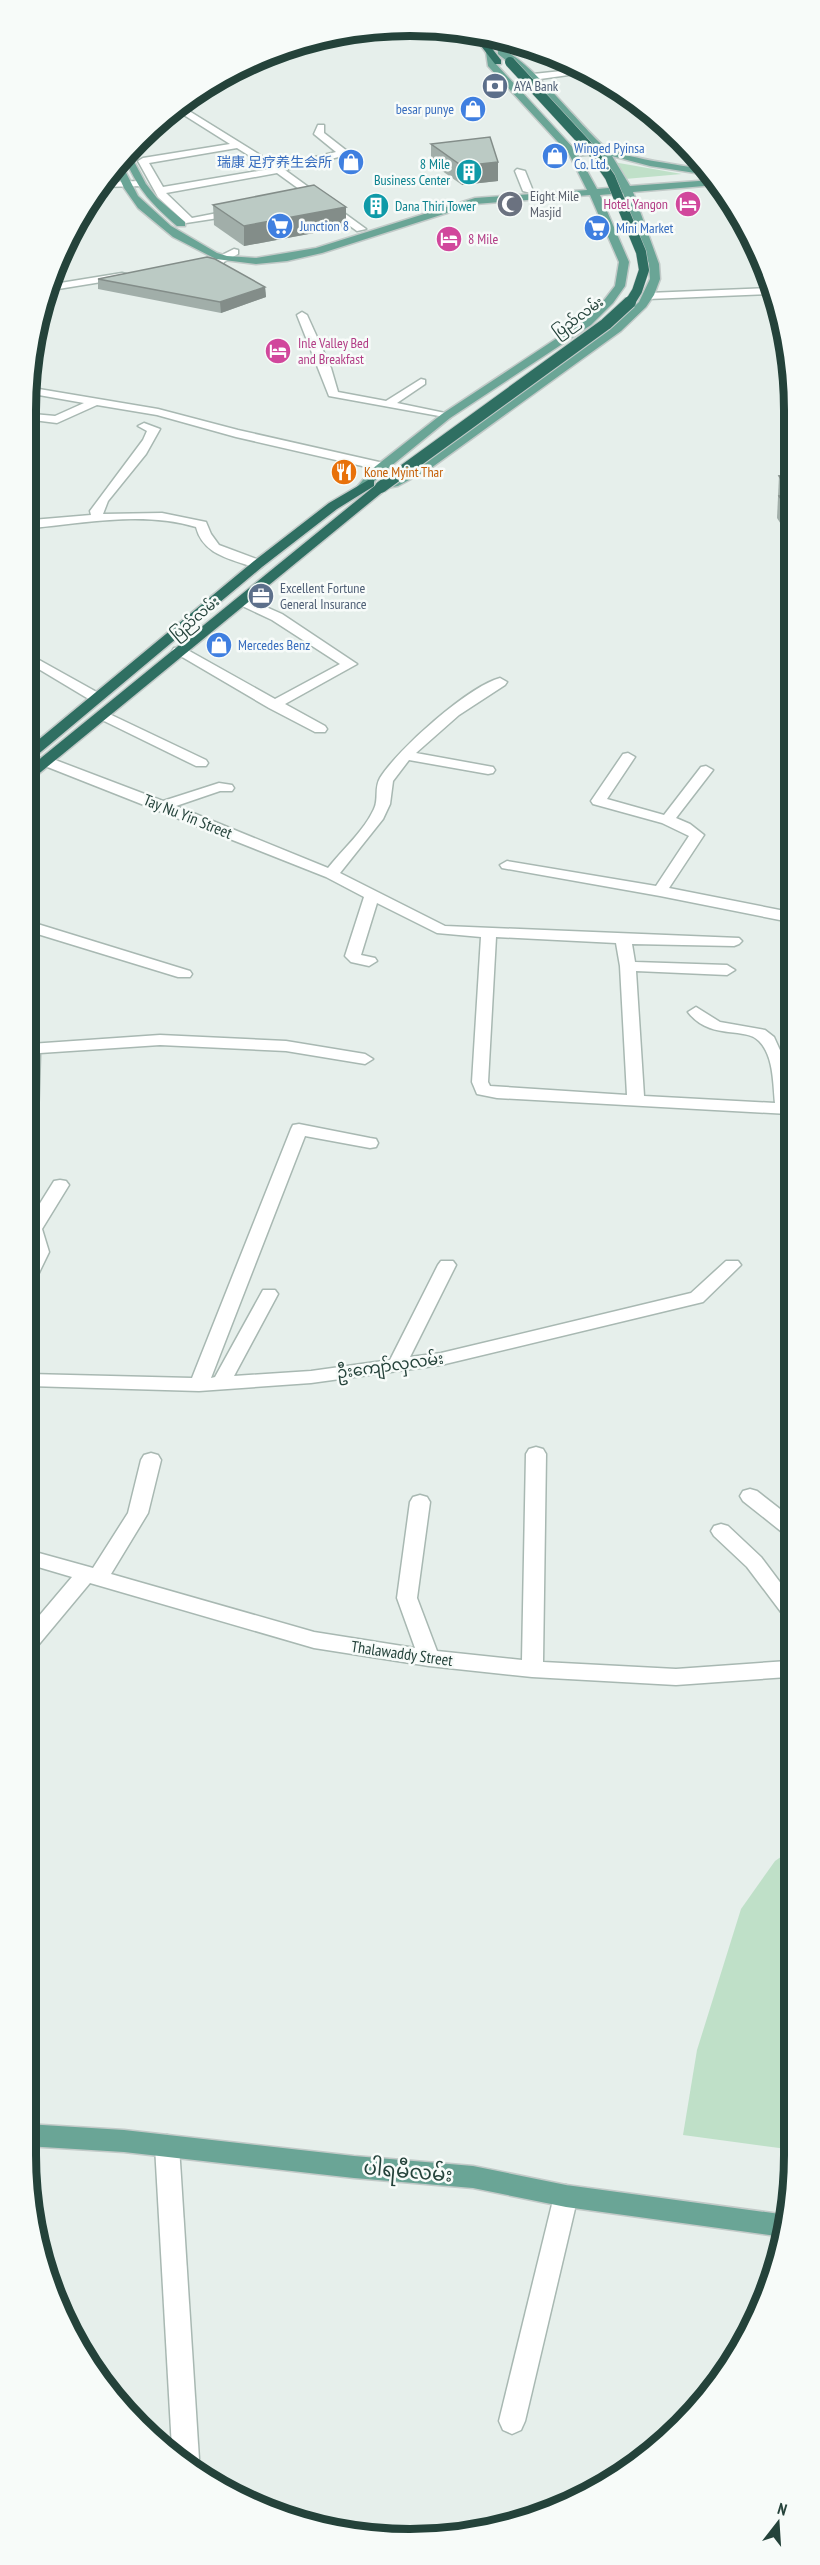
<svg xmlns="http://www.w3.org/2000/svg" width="820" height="2565" font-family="'PT Sans Narrow','Noto Sans SC','Noto Sans Myanmar',sans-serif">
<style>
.green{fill:#bfe0c8}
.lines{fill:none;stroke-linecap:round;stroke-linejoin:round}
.street-casing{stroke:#a8b8b2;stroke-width:3}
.primary-casing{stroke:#c2cac8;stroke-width:3}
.highway-casing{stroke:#c2cac8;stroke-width:3}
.street{fill:#fff;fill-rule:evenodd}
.primary{fill:#6aa596;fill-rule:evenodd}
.highway{fill:#2f6f62;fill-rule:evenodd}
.highway-bridge-far1-casing{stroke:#c2cac8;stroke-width:11;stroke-linecap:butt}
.highway-bridge-casing{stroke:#c2cac8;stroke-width:14;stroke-linecap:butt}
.highway-bridge-far1{stroke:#2f6f62;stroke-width:10}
.highway-bridge{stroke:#2f6f62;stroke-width:12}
.wall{fill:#a1aea9}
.shaded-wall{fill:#838d89}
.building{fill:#bbcac4;stroke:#838d89;stroke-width:1.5}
.labels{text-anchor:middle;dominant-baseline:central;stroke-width:5;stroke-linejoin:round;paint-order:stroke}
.far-service-label{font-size:14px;fill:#4e5e75;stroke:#f7fbf9;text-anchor:start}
.far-shop-label{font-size:14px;fill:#366cbe;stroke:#f7fbf9;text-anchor:start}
.far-culture-label{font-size:14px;fill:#0d838f;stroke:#f7fbf9;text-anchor:end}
.far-worship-label{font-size:14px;fill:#5b616d;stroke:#f7fbf9;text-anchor:start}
.far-hotel-label{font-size:14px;fill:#b23c85;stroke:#f7fbf9;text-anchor:start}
.far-street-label{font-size:14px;fill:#24423a;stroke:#f7fbf9}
.far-food-label{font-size:14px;fill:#c56008;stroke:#f7fbf9;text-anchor:start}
.street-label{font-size:16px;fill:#24423a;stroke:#f7fbf9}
.near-street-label{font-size:20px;fill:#24423a;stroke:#f7fbf9}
.rim{fill:none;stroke:#24423a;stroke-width:8}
</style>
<rect width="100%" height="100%" fill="#e6efeb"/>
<g class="green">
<polygon points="613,162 682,174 625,179"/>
<polygon points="788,1852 787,2149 683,2135 697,2050 741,1909 775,1861"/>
</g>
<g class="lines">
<defs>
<g id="street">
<polygon points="581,69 590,72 533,80 528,77 533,74"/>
<path d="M181,106L278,166L336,152L314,134L318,125H324V133L347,151V155L285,170L366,229L357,231L277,173L166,193L192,218L238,209L243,212L238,215L186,223L158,197L138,161L143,158L230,144L176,110ZM237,148L270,169L163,187L149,163Z"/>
<polygon points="605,148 610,151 608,153 573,156 568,153 573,150"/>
<polygon points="517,169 525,171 533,191 531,193 523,191 515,171"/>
<polygon points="141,181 146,184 144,186 99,187 105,182"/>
<polygon points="234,249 238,250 238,254 224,262 222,266 199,271 194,268 214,262 216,258"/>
<polygon points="122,273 126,274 126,278 52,290 54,284"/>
<polygon points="769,288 770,294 648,299 643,296 648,293"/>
<polygon points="302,312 307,315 331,368 338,392 386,401 421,379 425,380 425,384 397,403 450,414 450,418 329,396 297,315"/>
<polygon points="33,388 158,409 238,430 388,464 390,467 384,471 236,437 157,415 97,405 57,423 33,420 33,414 55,416 84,403 33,394"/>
<path d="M144,423L160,429L146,454L108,501L103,514L162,513L206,522L211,534L219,545L262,561L264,564L262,567C256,568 250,566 244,564C223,557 202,551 196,527C143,511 86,523 32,528V520L91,515L90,511L143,440L147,431L138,426Z"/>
<polygon points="241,596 282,614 357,664 285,704 325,726 327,729 325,732 315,732 269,708 172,651 174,648 184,648 275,699 340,664 272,620 236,603 235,600"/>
<polygon points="32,656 102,695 104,698 97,702 92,701 32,665"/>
<path d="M500,678L507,682L505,685L459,715L416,753L493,767L495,770L493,773L488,774L409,760L393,781L390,804L383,819L340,873L445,926L739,938L742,941L739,944L734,946L632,944L635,962L727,965L735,970L727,975L636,971L644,1096L775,1103C773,1084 774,1056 759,1041C745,1026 710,1041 688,1012L696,1007L720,1022L765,1030L774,1037L788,1068L789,1114L497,1098L477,1094L472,1082L481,937L437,933L377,903L361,955L375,958L377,961L369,966L351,962L345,956L364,897L326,877L40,764L38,761L40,758H50L163,801L219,783L232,785L234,788L232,791H220L176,806L328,868C343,849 364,831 374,809C379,799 374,788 380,778C397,750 469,686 500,678ZM496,937L616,943L620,966L627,1095L490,1086L488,1082Z"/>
<polygon points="103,711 206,760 208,763 206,766 196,766 98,718 96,715 98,712"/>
<polygon points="628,753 635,757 607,799 664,815 701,767 706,766 713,770 676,818 690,824 704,835 669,888 790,912 790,922 660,896 502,868 500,865 507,861 656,886 689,836 662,823 593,804 591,801 623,754"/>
<polygon points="31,922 190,971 192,974 190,977 178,977 31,932"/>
<polygon points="160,1035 286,1041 365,1054 373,1059 365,1064 286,1051 160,1045 40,1053 38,1119 36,1123 30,1124 30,1044"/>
<polygon points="299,1124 370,1138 376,1139 378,1143 376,1147 370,1148 305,1136 211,1378 215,1377 263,1290 275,1290 278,1294 234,1376 311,1371 390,1360 438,1265 441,1261 453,1261 456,1265 410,1357 441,1353 691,1293 726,1261 738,1261 741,1265 703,1302 441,1365 311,1383 199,1391 29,1386 29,1374 192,1378 291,1129 293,1125"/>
<polygon points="60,1180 66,1181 69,1185 42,1229 49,1252 35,1281 29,1283 31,1252 29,1221 54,1181"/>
<polygon points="536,1447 543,1449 546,1454 543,1662 676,1669 788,1661 788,1677 676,1685 532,1677 429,1666 314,1648 90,1583 35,1649 28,1651 28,1629 72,1577 28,1564 28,1550 93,1568 128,1513 141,1460 144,1455 151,1453 158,1455 161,1460 148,1513 111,1574 314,1632 415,1648 397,1598 410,1502 413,1497 420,1495 427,1497 430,1502 417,1598 437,1651 522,1660 526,1454 529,1449"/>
<polygon points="750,1489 757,1491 789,1516 789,1534 782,1532 743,1501 740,1496 743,1491"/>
<polygon points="721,1524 728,1526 761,1557 788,1593 788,1614 781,1612 747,1567 714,1536 711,1531 714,1526"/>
<polygon points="167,2135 176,2138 179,2146 199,2459 196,2466 172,2448 155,2146 158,2138"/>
<polygon points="566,2185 575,2188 578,2196 525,2421 521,2430 512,2434 503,2430 499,2421 554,2196 557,2188"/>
</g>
<g id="primary">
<path d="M490,49L494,52L495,63L576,151L597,189L620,187L607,162L591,143L528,78L498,54V50C521,48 584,131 605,147C618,157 684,166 704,169L708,175L650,166L612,156L630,186L712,180L716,185L633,192L659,264L660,279L654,295L646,307L621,331L431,468L398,486L376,490V484L390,480L422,462L614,326L639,302L650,279L649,264L623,193L600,195L629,262L625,286L613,303L591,325L450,418L380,475L367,490H359L357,487L372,469L442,414L583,321L605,299L615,286L619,262L590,195L475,204L322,253L287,261L256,264L216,259L173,237L138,208L124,188L116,171L122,165L138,196L171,226L217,253L227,256L256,258L316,248L475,198L587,190L569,154L488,66L486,52Z"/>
<path d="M131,156L146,184L157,198L185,222V226H177C153,205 139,191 126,161Z"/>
<polygon points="26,2124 124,2130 354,2156 473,2166 566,2185 787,2215 787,2230 784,2237 566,2207 473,2188 354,2178 124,2152 26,2146"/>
</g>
<g id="highway">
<polygon points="471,33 480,33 501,60 501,64 495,64"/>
<polygon points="370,479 374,480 374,486 337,509 262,567 36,756 31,757 31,746 254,561 329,503"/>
<polygon points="381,483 387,487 385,490 36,776 31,777 31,766 377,484"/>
</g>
</defs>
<use href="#street" class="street-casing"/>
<use href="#primary" class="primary-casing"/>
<use href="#highway" class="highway-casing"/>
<use href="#street" class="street"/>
<use href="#primary" class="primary"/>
<use href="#highway" class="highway"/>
<defs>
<polyline id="highway-bridge-far1" points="510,62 592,151 610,177 641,252 644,270 637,291 629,304"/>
<polyline id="highway-bridge" points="381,487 606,324 630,302"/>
</defs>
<use href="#highway-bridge-far1" class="highway-bridge-far1-casing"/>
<use href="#highway-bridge" class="highway-bridge-casing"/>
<use href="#highway-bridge-far1" class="highway-bridge-far1"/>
<use href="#highway-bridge" class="highway-bridge"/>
</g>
<g class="wall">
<polygon points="431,144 498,162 498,181 462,185 431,163"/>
<polygon points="213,205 346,207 346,227 244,246 214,225"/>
<polygon points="98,279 265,287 266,297 221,313 98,289"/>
<polygon points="791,475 791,540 777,518 779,476"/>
</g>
<g class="shaded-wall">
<polygon points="498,162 498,181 462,185 462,166"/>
<polygon points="346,207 346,227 244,246 244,226"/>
<polygon points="265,287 266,297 221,313 220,302"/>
</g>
<g class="building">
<polygon points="490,137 498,162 462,166 431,144"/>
<polygon points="314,185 346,207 244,226 213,205"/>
<polygon points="207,257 215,259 265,287 220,302 98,279"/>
<polygon points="791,475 791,514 779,496 790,494 779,476"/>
</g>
<defs>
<symbol id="bank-disc" viewBox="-11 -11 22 22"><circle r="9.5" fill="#5c6f8a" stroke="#f7fbf9"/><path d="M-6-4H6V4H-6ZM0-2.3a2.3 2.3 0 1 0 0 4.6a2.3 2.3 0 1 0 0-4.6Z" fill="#fff"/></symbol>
<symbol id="shop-disc" viewBox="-11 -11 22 22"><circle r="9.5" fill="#3f7fe0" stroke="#f7fbf9"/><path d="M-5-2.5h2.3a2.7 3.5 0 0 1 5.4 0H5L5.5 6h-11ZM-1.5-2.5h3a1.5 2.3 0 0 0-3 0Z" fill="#fff"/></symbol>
<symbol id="building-disc" viewBox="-11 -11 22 22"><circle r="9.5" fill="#0f9aa8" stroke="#f7fbf9"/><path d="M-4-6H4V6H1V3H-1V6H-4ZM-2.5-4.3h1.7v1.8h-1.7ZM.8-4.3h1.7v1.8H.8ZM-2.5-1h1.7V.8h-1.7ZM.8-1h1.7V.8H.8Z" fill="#fff"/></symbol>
<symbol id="mosque-disc" viewBox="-11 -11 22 22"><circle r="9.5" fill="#6b7280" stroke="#f7fbf9"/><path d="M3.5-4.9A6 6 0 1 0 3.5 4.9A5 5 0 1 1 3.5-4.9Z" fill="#fff"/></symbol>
<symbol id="hotel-disc" viewBox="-11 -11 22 22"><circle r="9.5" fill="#d1479c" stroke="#f7fbf9"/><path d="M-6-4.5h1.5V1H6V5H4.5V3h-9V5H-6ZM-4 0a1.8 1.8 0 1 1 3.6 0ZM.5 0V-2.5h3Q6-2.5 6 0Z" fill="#fff"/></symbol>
<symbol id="supermarket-disc" viewBox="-11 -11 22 22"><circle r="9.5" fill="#3f7fe0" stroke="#f7fbf9"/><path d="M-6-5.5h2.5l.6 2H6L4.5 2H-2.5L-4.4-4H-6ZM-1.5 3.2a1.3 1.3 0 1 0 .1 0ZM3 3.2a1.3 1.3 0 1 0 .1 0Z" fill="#fff"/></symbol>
<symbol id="restaurant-disc" viewBox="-11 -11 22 22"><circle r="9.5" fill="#e8710a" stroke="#f7fbf9"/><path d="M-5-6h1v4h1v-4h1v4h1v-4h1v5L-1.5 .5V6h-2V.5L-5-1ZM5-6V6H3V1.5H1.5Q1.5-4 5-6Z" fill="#fff"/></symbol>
<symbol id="office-disc" viewBox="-11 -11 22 22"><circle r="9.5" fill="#5c6f8a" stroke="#f7fbf9"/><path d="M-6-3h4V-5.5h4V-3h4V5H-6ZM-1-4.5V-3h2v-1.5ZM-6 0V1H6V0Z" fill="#fff"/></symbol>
</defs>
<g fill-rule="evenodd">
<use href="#bank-disc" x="480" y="71" width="30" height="30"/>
<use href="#shop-disc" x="458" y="94" width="30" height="30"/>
<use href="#shop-disc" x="540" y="141" width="30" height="30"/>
<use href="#shop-disc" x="336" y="147" width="30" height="30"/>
<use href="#building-disc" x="454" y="157" width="30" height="30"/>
<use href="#mosque-disc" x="495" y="189" width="30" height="30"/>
<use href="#hotel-disc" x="673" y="189" width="30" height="30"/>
<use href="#building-disc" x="361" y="191" width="30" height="30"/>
<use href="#supermarket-disc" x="265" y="211" width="30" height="30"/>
<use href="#supermarket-disc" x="582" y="213" width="30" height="30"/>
<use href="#hotel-disc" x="434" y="224" width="30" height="30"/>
<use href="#hotel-disc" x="263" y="336" width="30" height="30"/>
<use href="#restaurant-disc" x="329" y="457" width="30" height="30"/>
<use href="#office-disc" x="246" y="581" width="30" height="30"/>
<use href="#shop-disc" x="204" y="630" width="30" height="30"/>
</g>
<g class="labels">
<g class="far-service-label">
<text x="514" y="86">AYA Bank</text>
<text x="280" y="588">Excellent Fortune<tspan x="280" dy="16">General Insurance</tspan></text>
</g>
<g class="far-shop-label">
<text x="454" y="109" text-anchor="end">besar punye</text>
<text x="574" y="148">Winged Pyinsa<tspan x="574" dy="16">Co. Ltd.</tspan></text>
<text x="332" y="162" text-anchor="end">瑞康 足疗养生会所</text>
<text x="300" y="226">Junction 8</text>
<text x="616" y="228">Mini Market</text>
<text x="238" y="645">Mercedes Benz</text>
</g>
<g class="far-culture-label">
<text x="450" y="164">8 Mile<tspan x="450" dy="16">Business Center</tspan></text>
<text x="395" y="206" text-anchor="start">Dana Thiri Tower</text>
</g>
<g class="far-worship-label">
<text x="530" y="196">Eight Mile<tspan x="530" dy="16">Masjid</tspan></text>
</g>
<g class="far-hotel-label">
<text x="668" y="204" text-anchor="end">Hotel Yangon</text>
<text x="468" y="239">8 Mile</text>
<text x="298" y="343">Inle Valley Bed<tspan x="298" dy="16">and Breakfast</tspan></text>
</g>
<g class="far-street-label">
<text transform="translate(578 317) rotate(-36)">ပြည်လမ်း</text>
<text transform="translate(195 618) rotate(-40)">ပြည်လမ်း</text>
</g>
<g class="far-food-label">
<text x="364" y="472">Kone Myint Thar</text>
</g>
<g class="street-label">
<text transform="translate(188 816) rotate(22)">Tay Nu Yin Street</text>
<text transform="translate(390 1365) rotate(-8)">ဦးကျော်လှလမ်း</text>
<text transform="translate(402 1653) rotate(8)">Thalawaddy Street</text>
</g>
<g class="near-street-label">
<text transform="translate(408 2171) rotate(5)">ပါရမီလမ်း</text>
</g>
</g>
<path d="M0 0H820V2565H0ZM410 36H410A374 374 0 0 1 784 410V2155A374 374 0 0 1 410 2529H410A374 374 0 0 1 36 2155V410A374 374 0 0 1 410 36Z" fill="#f7fbf9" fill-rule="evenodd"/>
<path class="rim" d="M410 36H410A374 374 0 0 1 784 410V2155A374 374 0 0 1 410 2529H410A374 374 0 0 1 36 2155V410A374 374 0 0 1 410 36Z"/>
<g transform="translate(778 2523) rotate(17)" stroke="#f7fbf9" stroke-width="4.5" paint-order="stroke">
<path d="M0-4.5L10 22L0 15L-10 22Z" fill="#24423a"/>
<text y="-9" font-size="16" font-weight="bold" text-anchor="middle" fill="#24423a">N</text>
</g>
</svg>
